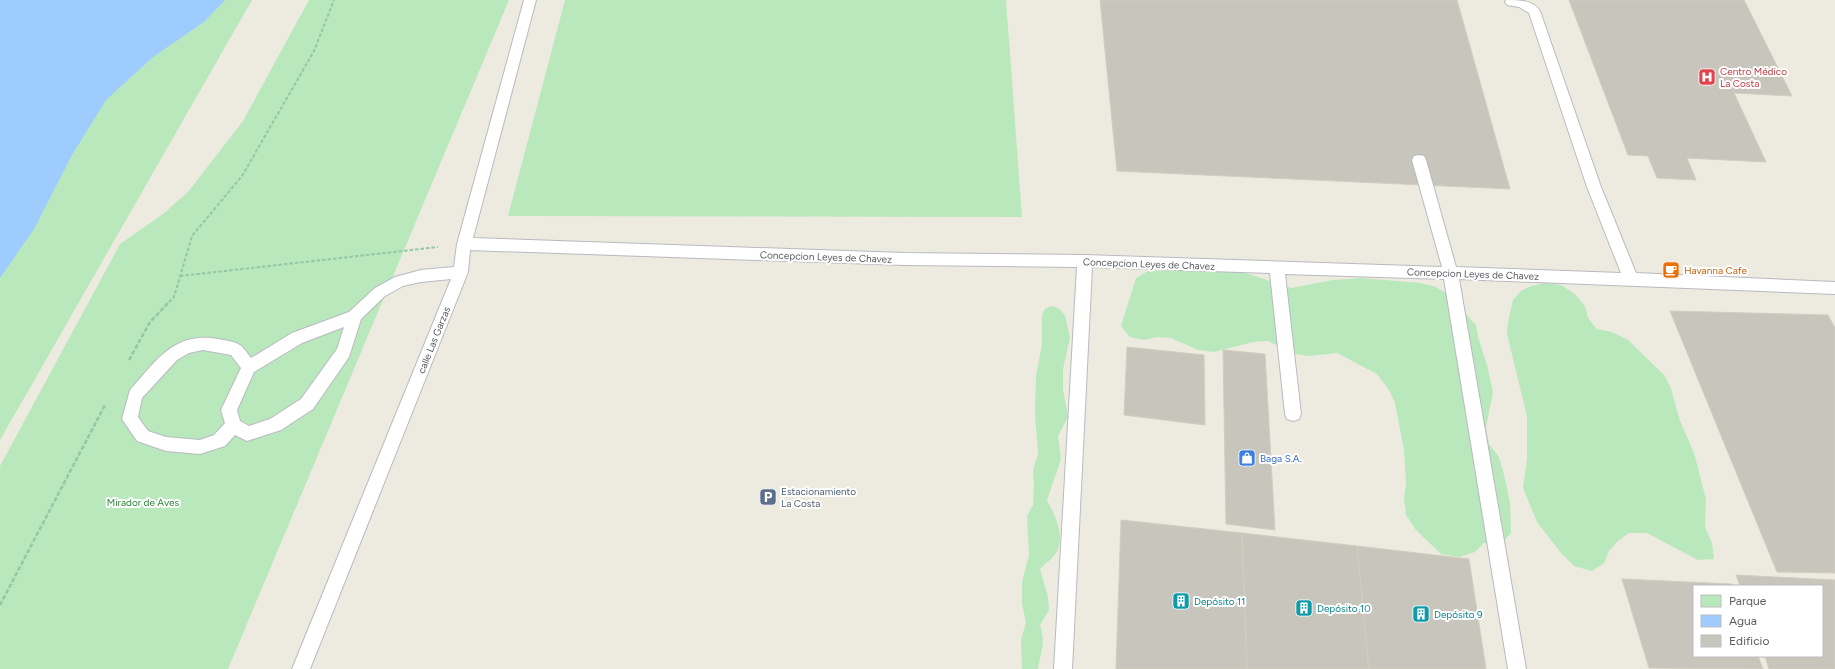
<svg xmlns="http://www.w3.org/2000/svg" width="1835" height="669" font-family="Figtree,sans-serif">
<style>
.green{fill:#b9e8bd}
.water{fill:#9eccff}
.building{fill:#c8c5bc;stroke:#d2cdbd}
.lines{fill:none;stroke-linecap:round;stroke-linejoin:round}
.service-casing{stroke:#b8bac0;stroke-width:2}
.path-far1{stroke:#92c8a6;stroke-width:2;stroke-dasharray:3.5 2;stroke-linecap:butt}
.path{stroke:#92c8a6;stroke-width:2.5;stroke-dasharray:4.5 2;stroke-linecap:butt}
.service{fill:#fff;fill-rule:evenodd}
.labels{text-anchor:middle;dominant-baseline:central;stroke-width:4;stroke-linejoin:round;paint-order:stroke}
.health-label{font-size:10px;fill:#be3a42;stroke:#fff;text-anchor:start}
.street-label{font-size:10px;fill:#585c62;stroke:#fff}
.food-label{font-size:10px;fill:#c56008;stroke:#fff;text-anchor:start}
.shop-label{font-size:10px;fill:#366cbe;stroke:#fff;text-anchor:start}
.service-label{font-size:10px;fill:#4e5e75;stroke:#fff;text-anchor:start}
.park-label{font-size:10px;fill:#2d8539;stroke:#fff}
.culture-label{font-size:10px;fill:#0d838f;stroke:#fff;text-anchor:start}
</style>
<rect width="100%" height="100%" fill="#edebdf"/>
<g class="green">
<polygon points="0,0 252,0 0,440"/>
<polygon points="309,0 509,0 228,669 0,669 0,466 120,244 163,214 188,192 243,121"/>
<polygon points="565,0 1006,0 1022,217 508,216"/>
<polygon points="1191,265 1234,269 1291,288 1333,280 1361,278 1421,283 1436,287 1449,295 1476,325 1478,337 1487,365 1493,392 1486,428 1489,444 1499,457 1503,471 1510,502 1511,533 1501,544 1484,543 1475,552 1459,557 1441,554 1416,530 1406,515 1404,498 1406,483 1404,450 1395,403 1389,390 1377,374 1337,353 1308,356 1294,354 1268,341 1253,342 1214,352 1198,350 1171,338 1157,337 1144,340 1130,337 1121,326 1136,278 1148,271 1177,271"/>
<polygon points="1545,283 1561,285 1575,294 1585,306 1588,318 1597,329 1612,332 1628,340 1665,376 1671,389 1680,421 1694,453 1706,499 1705,527 1712,543 1714,559 1698,560 1647,533 1629,533 1618,541 1609,551 1604,563 1592,571 1574,566 1561,553 1537,522 1523,488 1527,459 1527,416 1507,334 1508,322 1513,300 1521,291 1531,286"/>
<path d="M1051,306L1058,308L1065,315L1070,338L1063,369V389L1068,417L1058,436L1061,459L1047,500C1055,516 1066,536 1056,553C1052,559 1045,564 1040,569L1048,597L1049,610L1040,625C1046,646 1041,649 1038,669H1022L1021,640L1026,622L1022,604V582L1029,555L1027,516L1033,505L1034,484L1033,470L1038,454L1035,415L1036,376L1042,344V315L1045,309Z"/>
</g>
<polygon class="water" points="0,0 225,0 204,22 153,57 106,100 72,155 34,229 0,278"/>
<g class="building">
<polygon points="1100,0 1457,0 1510,189 1117,171"/>
<polygon points="1569,0 1744,0 1792,96 1734,93 1766,162 1687,158 1696,180 1657,178 1648,156 1628,155"/>
<polygon points="1670,311 1828,315 1835,328 1835,573 1777,572"/>
<polygon points="1127,347 1204,355 1205,425 1124,415"/>
<polygon points="1223,350 1265,354 1275,530 1226,524"/>
<polygon points="1121,520 1242,533 1247,669 1116,669"/>
<polygon points="1242,533 1357,546 1369,669 1247,669"/>
<polygon points="1357,546 1469,559 1486,669 1369,669"/>
<polygon points="1736,575 1835,580 1835,669 1769,669 1765,656 1822,656 1822,586 1740,586"/>
<polygon points="1622,579 1732,584 1733,586 1694,586 1694,656 1758,656 1763,669 1649,668"/>
</g>
<g class="lines">
<defs>
<path id="service" d="M524,0H536L473,238L904,253L1085,255L1442,267L1412,160L1414,156L1419,155L1424,156L1426,160L1456,267L1621,273L1587,187L1529,13L1519,7L1507,5L1505,2L1506,0C1519,0 1533,0 1540,11L1601,187L1636,273L1835,282V294L1459,279L1526,669H1508L1444,279L1285,274L1301,414L1299,419L1293,421L1287,419L1285,414L1270,273L1092,267L1072,669H1054L1077,267L904,265L470,250L468,272L310,669H292L451,279L421,282L403,286L385,296L361,319L349,357L313,409L281,430L247,441L235,435L225,446L200,454L166,451L137,441L122,419L130,390C156,361 174,331 218,339C238,343 239,341 251,358L292,333L349,312L375,288L395,277L421,270L454,267L457,244ZM344,327L337,349L301,399L270,419L249,426L240,421L237,410L254,372L302,343ZM203,350L231,355L241,368L221,410L225,423L214,435L200,440L166,437L148,431L138,417L142,398L177,360L189,353Z"/>
</defs>
<use href="#service" class="service-casing"/>
<g class="path-far1">
<polyline points="180,276 438,247"/>
<polyline points="169,302 174,297 192,236 242,176 314,51 334,0"/>
</g>
<g class="path">
<polyline points="129,360 150,322 170,301"/>
<polyline points="0,605 105,405"/>
</g>
<use href="#service" class="service"/>
</g>
<defs>
<symbol id="hospital-square" viewBox="-11 -11 22 22"><rect x="-9" y="-9" width="18" height="18" rx="4" fill="#e0444e" stroke="#fff"/><path d="M-5-5h3v3.5h4V-5h3V5h-3V1.5h-4V5h-3Z" fill="#fff"/></symbol>
<symbol id="cafe-square" viewBox="-11 -11 22 22"><rect x="-9" y="-9" width="18" height="18" rx="4" fill="#e8710a" stroke="#fff"/><path d="M-5.5-4.5H6V0H3Q3 3.5 0 3.5H-2.5Q-5.5 3.5-5.5 0ZM3-3.2v2h1.7v-2ZM-6 4.5H4V6H-6Z" fill="#fff"/></symbol>
<symbol id="shop-square" viewBox="-11 -11 22 22"><rect x="-9" y="-9" width="18" height="18" rx="4" fill="#3f7fe0" stroke="#fff"/><path d="M-5-2.5h2.3a2.7 3.5 0 0 1 5.4 0H5L5.5 6h-11ZM-1.5-2.5h3a1.5 2.3 0 0 0-3 0Z" fill="#fff"/></symbol>
<symbol id="parking-square" viewBox="-11 -11 22 22"><rect x="-9" y="-9" width="18" height="18" rx="4" fill="#5c6f8a" stroke="#fff"/><path d="M-3.5-5.5H1a3.5 3.5 0 0 1 0 7H-1V5.5H-3.5ZM-1-3.4V-.6H.8a1.4 1.4 0 0 0 0-2.8Z" fill="#fff"/></symbol>
<symbol id="building-square" viewBox="-11 -11 22 22"><rect x="-9" y="-9" width="18" height="18" rx="4" fill="#0f9aa8" stroke="#fff"/><path d="M-4-6H4V6H1V3H-1V6H-4ZM-2.5-4.3h1.7v1.8h-1.7ZM.8-4.3h1.7v1.8H.8ZM-2.5-1h1.7V.8h-1.7ZM.8-1h1.7V.8H.8Z" fill="#fff"/></symbol>
</defs>
<g fill-rule="evenodd">
<use href="#hospital-square" x="1697" y="67" width="20" height="20"/>
<use href="#cafe-square" x="1661" y="260" width="20" height="20"/>
<use href="#shop-square" x="1237" y="448" width="20" height="20"/>
<use href="#parking-square" x="758" y="487" width="20" height="20"/>
<use href="#building-square" x="1171" y="591" width="20" height="20"/>
<use href="#building-square" x="1294" y="598" width="20" height="20"/>
<use href="#building-square" x="1411" y="604" width="20" height="20"/>
</g>
<g class="labels">
<g class="health-label">
<text x="1720" y="71">Centro Médico<tspan x="1720" dy="12">La Costa</tspan></text>
</g>
<g class="street-label">
<text transform="translate(826 257) rotate(2)">Concepcion Leyes de Chavez</text>
<text transform="translate(1149 264) rotate(2)">Concepcion Leyes de Chavez</text>
<text transform="translate(1473 274) rotate(2)">Concepcion Leyes de Chavez</text>
<text transform="translate(434 340) rotate(-68)">calle Las Garzas</text>
</g>
<g class="food-label">
<text x="1684" y="270">Havanna Cafe</text>
</g>
<g class="shop-label">
<text x="1260" y="458">Baga S.A.</text>
</g>
<g class="service-label">
<text x="781" y="491">Estacionamiento<tspan x="781" dy="12">La Costa</tspan></text>
</g>
<g class="park-label">
<text x="143" y="502">Mirador de Aves</text>
</g>
<g class="culture-label">
<text x="1194" y="601">Depósito 11</text>
<text x="1317" y="608">Depósito 10</text>
<text x="1434" y="614">Depósito 9</text>
</g>
</g>
<rect x="1693" y="585" width="130" height="72" fill="#ffffff" stroke="#bcbec0"/>
<rect x="1701" y="595" width="20" height="12" fill="#b9e8bd" stroke="#bcbec0"/>
<text x="1729" y="605" font-size="12" fill="#585c62">Parque</text>
<rect x="1701" y="615" width="20" height="12" fill="#9eccff" stroke="#bcbec0"/>
<text x="1729" y="625" font-size="12" fill="#585c62">Agua</text>
<rect x="1701" y="635" width="20" height="12" fill="#c8c5bc" stroke="#bcbec0"/>
<text x="1729" y="645" font-size="12" fill="#585c62">Edificio</text>
</svg>
